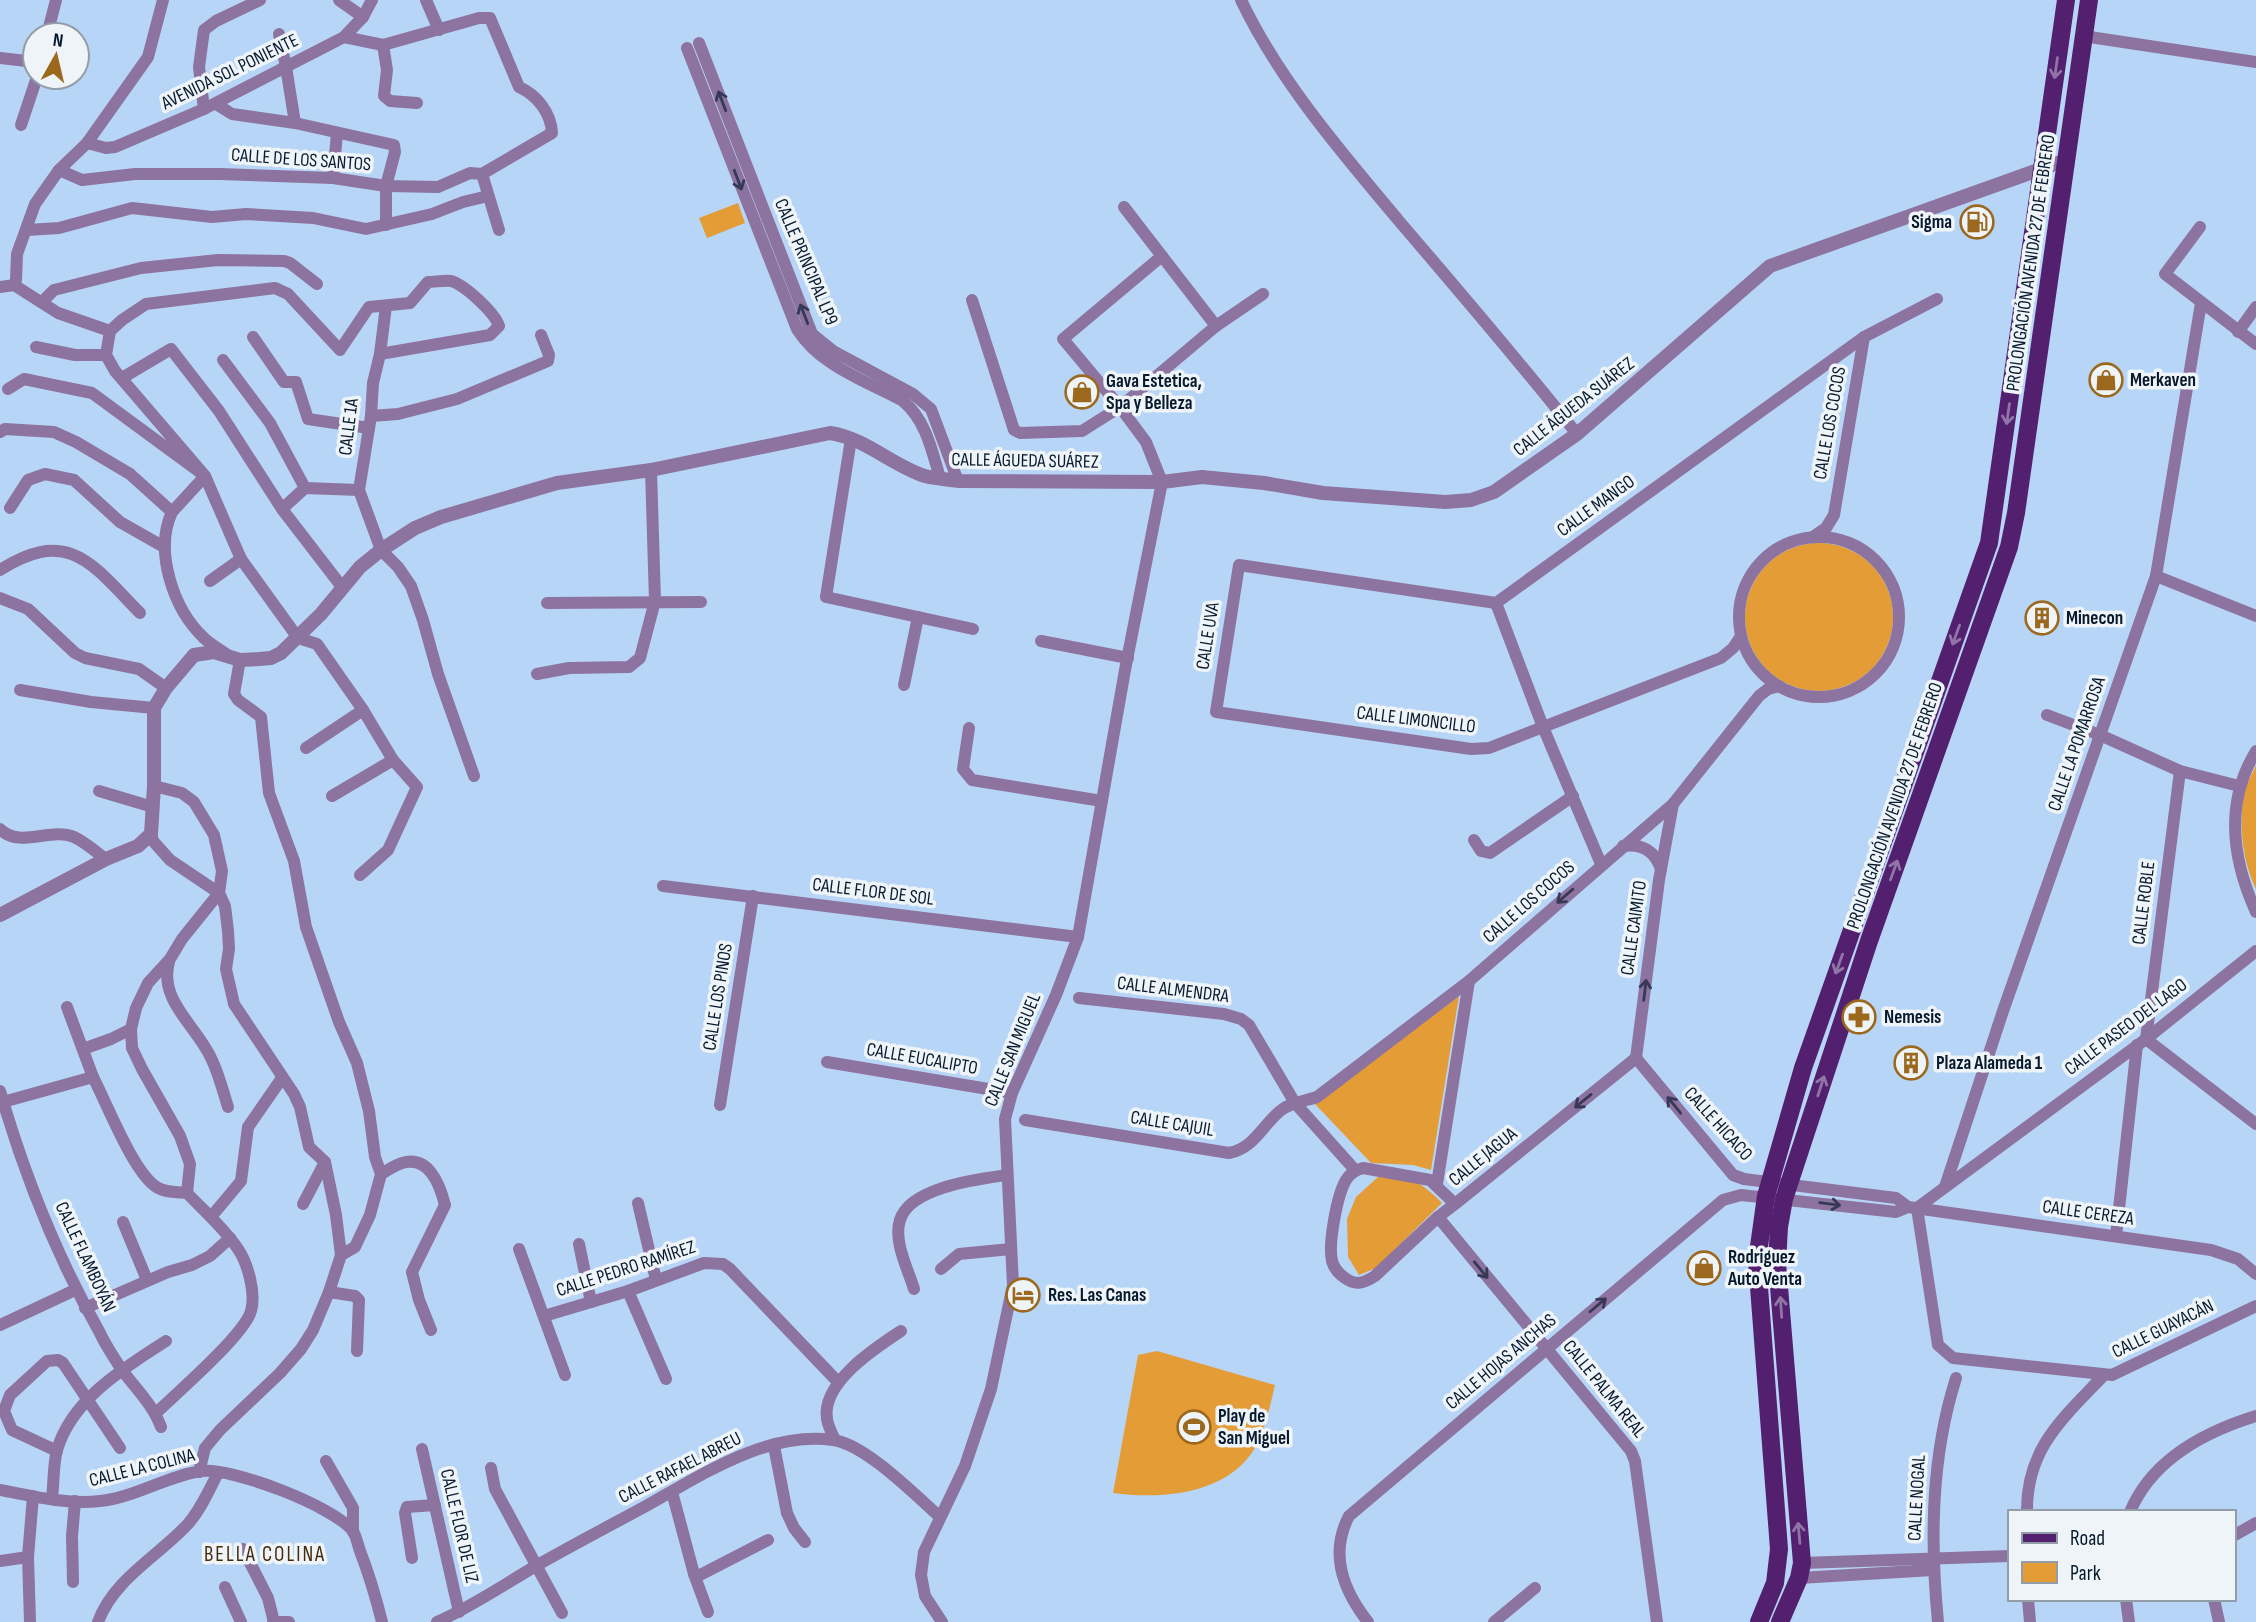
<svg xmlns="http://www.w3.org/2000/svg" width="2256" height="1622" font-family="'Sofia Sans Condensed',sans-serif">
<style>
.green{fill:#e49c36}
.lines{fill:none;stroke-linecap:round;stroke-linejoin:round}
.minor{stroke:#8d739f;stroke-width:12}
.tertiary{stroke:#8d739f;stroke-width:14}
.primary{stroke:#53206f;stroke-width:18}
.oneway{stroke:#9175a6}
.oneway2{stroke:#363956}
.labels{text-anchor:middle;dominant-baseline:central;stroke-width:7;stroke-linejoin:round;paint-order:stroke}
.street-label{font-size:19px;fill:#071a2e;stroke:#eff4f9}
.poi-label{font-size:19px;font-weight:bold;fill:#071a2e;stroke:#eff4f9;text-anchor:start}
.neighbourhood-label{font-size:21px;letter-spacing:2px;fill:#442b08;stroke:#eff4f9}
</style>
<rect width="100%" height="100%" fill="#b7d6f7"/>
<g class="green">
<polygon points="738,203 745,223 707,238 699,218"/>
<circle cx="1819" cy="617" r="74"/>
<path d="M2256,765V889C2242,860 2238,822 2245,790C2247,782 2253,773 2256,765Z"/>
<polygon points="1459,996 1431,1170 1413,1165 1371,1163 1315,1104"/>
<path d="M1378,1177C1413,1179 1417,1178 1442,1203L1376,1268L1359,1275L1348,1257L1347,1219L1356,1197Z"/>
<path d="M1157,1351L1275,1385C1271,1402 1267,1421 1260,1438C1236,1494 1165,1500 1113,1493L1138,1355Z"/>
</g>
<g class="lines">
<g class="minor">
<polyline points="339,0 363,17"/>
<polyline points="426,0 439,30"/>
<path d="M1241,0C1279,80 1342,153 1399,221C1459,291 1519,361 1577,434"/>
<polyline points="279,34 286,67 295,123"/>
<polyline points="47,35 56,0"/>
<polyline points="2083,36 2256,62"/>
<path d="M344,37L383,45L479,18H490L519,87C537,95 551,113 552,133L482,174"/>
<polyline points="699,43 812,334 833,351 913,394 931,409 958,481"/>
<polyline points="383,45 387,70 384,96 390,101 417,103"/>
<path d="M687,48L797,329C820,366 866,381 903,401C926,420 932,451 940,478"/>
<polyline points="0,58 35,62"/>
<polyline points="216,104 232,114 295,123 394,145 395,152 386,186 386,225"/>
<polyline points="204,109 199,67 204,30 216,21 260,0"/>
<polyline points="21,125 37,77"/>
<polyline points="87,143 106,148 115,147 204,109 344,37 363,17 372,0"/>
<polyline points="59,170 82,180 135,174 220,174 333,178 386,186 438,187 470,173 482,174 499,230"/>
<polyline points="333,178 337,133"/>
<polyline points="1124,207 1216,326"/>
<polyline points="2200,227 2165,274 2256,344"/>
<polyline points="27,230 59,228 132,208 212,217 246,214 313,218 366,229 432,214 463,202 488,196"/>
<polyline points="14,285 58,313 110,331"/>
<polyline points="0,287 14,285 16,280 17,254 35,204 59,170 87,143 148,57 163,0"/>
<polyline points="972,300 1014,430 1020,433 1082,431 1120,407 1216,326 1263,294"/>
<polyline points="42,302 54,290 141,268 218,260 284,261 290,263 317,284"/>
<polyline points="386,306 380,354 373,383 371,416 359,490 381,550 398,567 411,586 423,620 438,674 474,776"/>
<polyline points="2238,332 2256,307"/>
<polyline points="253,337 284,382 296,382 308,419 369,428"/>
<polyline points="36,347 75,355 106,355"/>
<polyline points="223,360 270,423 305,488"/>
<polyline points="122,378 171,349 219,411 282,509 342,587"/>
<polyline points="8,389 24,379 92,393 205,476 172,512"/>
<polyline points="371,416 398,414 457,399 548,361 549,355 541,335"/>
<path d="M0,432L5,429L54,432L76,442L130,474L172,512C154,551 173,609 204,638C210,644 219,649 226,654"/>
<polyline points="851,439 826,597 973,629"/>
<polyline points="10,508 28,480 45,474 74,480 120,522 164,547"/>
<polyline points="282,509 305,488 359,490"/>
<polyline points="1813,537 1826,528 1834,515 1864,337"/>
<circle cx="1819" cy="617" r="80"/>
<path d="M0,570C69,526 93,565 140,613"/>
<polyline points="2156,576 2256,616"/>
<polyline points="210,581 241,559"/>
<polyline points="0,598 28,609 75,653 85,658 139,669 166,688"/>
<polyline points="547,603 701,602"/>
<polyline points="1496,603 1543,727 1601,864"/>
<polyline points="1741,636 1733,648 1721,658 1489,748 1471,749 1216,712 1239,565 1496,603 1864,337 1937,299"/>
<polyline points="1041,641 1128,658"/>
<polyline points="240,660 234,694 238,700 261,717 269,793 294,861 306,927 339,1022 357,1063 369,1111 375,1157 381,1174 370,1215 355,1247 341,1255"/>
<polyline points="537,674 569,668 629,667 640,658 655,601 651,470"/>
<polyline points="904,685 918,617"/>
<polyline points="20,690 91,702 154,708"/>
<polyline points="2047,715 2100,735 2180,771 2239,786"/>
<polyline points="969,728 963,769 972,780 1102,801"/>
<polyline points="306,748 363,710"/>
<path d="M2256,751C2225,802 2232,859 2256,912"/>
<polyline points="2180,771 2146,1039 2256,1124"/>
<polyline points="154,786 182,793 194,802 214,835 222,871 219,893 182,939 170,959 148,983 136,1008 131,1029 132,1048 142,1069 180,1136 190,1164 187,1193"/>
<polyline points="99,791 153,807"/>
<polyline points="332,796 393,760"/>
<path d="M0,829C20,849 50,827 74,837C85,842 96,852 106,859"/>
<polyline points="151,834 153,841 170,860 219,893 225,906 228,931 229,949 226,969 234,1004 294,1094 300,1107 309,1147 325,1162 336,1215 341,1255 329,1292 313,1330 301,1349 280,1373 220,1430 205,1448 199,1472"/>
<polyline points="1474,840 1481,851 1490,853 1573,796"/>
<path d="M1623,846C1642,843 1655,851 1661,869"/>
<path d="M360,875L388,850L417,787L393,760L363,710L317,644L298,638L241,559L205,476L115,371L106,355L110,331L122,320L146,304L275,288L288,294L340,350L369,307L410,303L428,282C435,282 445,280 451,281C465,285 495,313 499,326L490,335L380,354"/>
<polyline points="663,886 1078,937"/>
<polyline points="2256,951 2146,1039 1917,1208 1938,1345 1953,1358 2112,1375 2256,1306"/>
<path d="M169,962C158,1001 198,1027 212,1060C219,1075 223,1091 228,1107"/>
<polyline points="1079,998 1224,1014 1241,1019 1249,1025 1295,1103 1355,1170"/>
<polyline points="67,1007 93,1077"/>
<polyline points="83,1049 111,1039 131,1029"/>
<polyline points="1636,1058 1733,1175 1744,1179 1896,1198 1908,1207 2211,1250 2238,1259 2256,1274"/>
<polyline points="1636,1058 1659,880 1673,804"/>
<polyline points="827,1062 1012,1093"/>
<path d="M0,1091C24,1174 57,1257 100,1333C106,1346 114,1358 122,1370C136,1389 153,1405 161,1427"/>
<path d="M3,1102L93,1077C107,1104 132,1169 155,1186C164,1193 177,1192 187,1193C204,1211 224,1228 238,1249C248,1264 256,1293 251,1311C244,1335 177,1393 156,1413"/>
<polyline points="720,1105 753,896"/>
<path d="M1025,1120L1229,1153C1254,1148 1262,1126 1280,1111C1291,1102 1305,1101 1317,1097L1469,981L1673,804L1759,696L1768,689L1779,686"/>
<path d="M381,1174C388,1170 395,1165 402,1163C429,1155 440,1185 445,1205L412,1272L419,1300L431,1330"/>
<polyline points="1437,1184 1469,981"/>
<polyline points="1945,1187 2003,1011 2156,576 2201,303"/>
<polyline points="638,1203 656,1280"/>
<polyline points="303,1204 325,1162"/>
<path d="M1455,1204L1430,1180L1363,1168C1356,1170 1350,1173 1346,1180C1337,1195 1328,1244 1332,1261C1334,1268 1339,1274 1345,1278C1356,1286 1364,1283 1375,1276L1438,1217L1455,1204L1636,1058"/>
<polyline points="211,1217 241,1181 248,1127 282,1078"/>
<polyline points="1438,1217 1631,1451 1635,1461 1657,1622"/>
<polyline points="123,1222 147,1280"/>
<polyline points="2116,1236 2137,1045"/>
<polyline points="579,1244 591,1302"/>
<polyline points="519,1249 565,1375"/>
<polyline points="941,1269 959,1254 1011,1249"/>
<path d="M914,1289C908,1269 893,1241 900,1220C910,1187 979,1179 1007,1175"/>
<polyline points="628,1291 666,1379"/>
<polyline points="329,1292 355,1296 359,1300 357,1351"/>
<polyline points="85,1308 168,1272 192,1265 210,1256 230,1238"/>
<polyline points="544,1316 628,1291 704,1263 723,1264 730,1269 838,1382"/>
<polyline points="0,1325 75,1290"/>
<path d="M835,1440C832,1434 828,1426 827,1419C821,1383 875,1348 901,1331"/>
<polyline points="774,1446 787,1513 794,1528 805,1542"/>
<polyline points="422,1449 459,1612"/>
<polyline points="57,1451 12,1430 4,1411 10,1395 47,1361 58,1360 63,1363 120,1448"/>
<polyline points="326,1461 353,1508 353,1532"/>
<polyline points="491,1468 495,1489 562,1613"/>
<path d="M0,1490C32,1496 68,1505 100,1501C134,1498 169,1475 202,1471C234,1468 333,1506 353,1531C356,1536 358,1545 360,1551C369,1574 376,1598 382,1622"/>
<polyline points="672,1492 694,1574 700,1575 768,1540"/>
<path d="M52,1498C54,1483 53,1465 57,1450C72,1399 124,1368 166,1341"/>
<path d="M2027,1512C2026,1449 2063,1418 2103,1376"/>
<path d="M2130,1512C2152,1459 2204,1432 2256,1416"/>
<polyline points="2233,1536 2256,1523"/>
<polyline points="243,1549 268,1598 274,1622"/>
<polyline points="412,1558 405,1513 407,1507 435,1505"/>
<polyline points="0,1561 28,1557"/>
<polyline points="1802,1563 2009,1556"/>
<polyline points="694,1574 708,1612"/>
<polyline points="1799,1578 1933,1570"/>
<polyline points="73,1582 72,1536 75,1501"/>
<polyline points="225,1587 241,1622"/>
<polyline points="2028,1599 2030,1622"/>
<polyline points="2126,1599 2129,1622"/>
<polyline points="2214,1599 2219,1622"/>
<polyline points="30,1622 28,1557 33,1496"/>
<path d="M98,1622C114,1579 157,1557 187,1525C200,1511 209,1490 218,1473"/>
<polyline points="273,1622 289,1622"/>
<path d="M437,1622C471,1607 502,1586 534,1567C571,1546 609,1526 646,1506C702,1475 766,1431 833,1440C865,1444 915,1495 940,1517"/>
<polyline points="942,1622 925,1596 921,1575 924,1552 965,1466 991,1389 1013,1285 1005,1119 1012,1093 1056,995 1078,937 1125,670 1162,482 1146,442 1120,407 1063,339 1162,256"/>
<path d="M1368,1622C1343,1590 1329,1554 1349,1516L1723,1200L1741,1195L1896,1212L1908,1207"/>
<polyline points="1494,1622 1535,1588"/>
<path d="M1938,1622C1930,1540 1931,1457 1956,1378"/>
</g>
<path class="tertiary" d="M0,915L106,859L138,846L151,834L154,786V708L166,688L194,655L214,652L240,660L259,659L271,658L281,653L321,614L360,567L381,550L415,528L441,517L557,483L651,470L830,433C865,438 893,466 925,476C936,479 948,479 958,481L1162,482L1202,477L1264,483L1323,493L1445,502L1471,500L1494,492L1577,434L1770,266L2066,160"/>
<g class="primary">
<polyline points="1759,1622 1775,1583 1779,1549 1757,1261 1766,1196 1803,1068 1989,543 2066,0"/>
<polyline points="1780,1622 1799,1578 1802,1563 1777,1263 1779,1227 1784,1199 1869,941 2009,547 2016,513 2089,0"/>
</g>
</g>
<defs><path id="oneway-shaft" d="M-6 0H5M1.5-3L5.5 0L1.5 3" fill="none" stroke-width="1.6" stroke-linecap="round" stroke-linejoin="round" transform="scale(1.75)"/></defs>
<g class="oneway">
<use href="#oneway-shaft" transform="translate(2056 68) rotate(98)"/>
<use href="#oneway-shaft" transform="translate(2008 414) rotate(98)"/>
<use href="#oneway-shaft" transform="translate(1956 635) rotate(110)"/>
<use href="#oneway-shaft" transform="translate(1894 870) rotate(-70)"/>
<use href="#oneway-shaft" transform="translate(1839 964) rotate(110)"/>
<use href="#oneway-shaft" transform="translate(1821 1086) rotate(-72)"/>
<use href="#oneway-shaft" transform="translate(1781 1307) rotate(-94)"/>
<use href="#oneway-shaft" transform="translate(1799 1533) rotate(-95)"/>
</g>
<g class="oneway2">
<use href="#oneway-shaft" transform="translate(722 101) rotate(-111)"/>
<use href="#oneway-shaft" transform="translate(738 180) rotate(69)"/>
<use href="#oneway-shaft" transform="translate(804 314) rotate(-111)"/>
<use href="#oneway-shaft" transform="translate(1565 896) rotate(139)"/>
<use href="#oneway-shaft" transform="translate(1645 990) rotate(-83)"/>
<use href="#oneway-shaft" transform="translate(1583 1101) rotate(141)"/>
<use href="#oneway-shaft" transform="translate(1674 1105) rotate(-129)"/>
<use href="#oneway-shaft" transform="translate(1830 1204) rotate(7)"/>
<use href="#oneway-shaft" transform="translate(1481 1270) rotate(51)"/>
<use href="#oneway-shaft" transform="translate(1598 1305) rotate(-40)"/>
</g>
<defs>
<symbol id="fuel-ring" viewBox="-11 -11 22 22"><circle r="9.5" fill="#eff4f9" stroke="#9b681e" stroke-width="1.5"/><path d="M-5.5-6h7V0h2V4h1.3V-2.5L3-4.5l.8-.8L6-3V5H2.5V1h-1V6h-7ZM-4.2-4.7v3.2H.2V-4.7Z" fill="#9b681e"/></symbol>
<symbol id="shop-ring" viewBox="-11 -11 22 22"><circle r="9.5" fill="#eff4f9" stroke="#9b681e" stroke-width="1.5"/><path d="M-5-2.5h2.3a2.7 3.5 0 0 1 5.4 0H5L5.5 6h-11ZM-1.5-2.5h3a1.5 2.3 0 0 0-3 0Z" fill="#9b681e"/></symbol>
<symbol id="building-ring" viewBox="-11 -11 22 22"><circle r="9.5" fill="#eff4f9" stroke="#9b681e" stroke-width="1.5"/><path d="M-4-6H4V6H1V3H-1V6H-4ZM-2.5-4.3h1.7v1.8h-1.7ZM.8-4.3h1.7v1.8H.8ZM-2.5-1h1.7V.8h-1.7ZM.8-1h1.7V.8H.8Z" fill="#9b681e"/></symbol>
<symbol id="pharmacy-ring" viewBox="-11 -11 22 22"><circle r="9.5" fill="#eff4f9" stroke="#9b681e" stroke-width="1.5"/><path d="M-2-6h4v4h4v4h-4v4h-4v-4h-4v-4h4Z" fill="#9b681e"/></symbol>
<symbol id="hotel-ring" viewBox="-11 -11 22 22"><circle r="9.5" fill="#eff4f9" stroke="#9b681e" stroke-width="1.5"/><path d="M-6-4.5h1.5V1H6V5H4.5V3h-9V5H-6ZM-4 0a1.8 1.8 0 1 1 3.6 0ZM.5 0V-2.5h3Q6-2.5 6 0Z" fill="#9b681e"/></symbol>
<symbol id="stadium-ring" viewBox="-11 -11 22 22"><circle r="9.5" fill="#eff4f9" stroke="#9b681e" stroke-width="1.5"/><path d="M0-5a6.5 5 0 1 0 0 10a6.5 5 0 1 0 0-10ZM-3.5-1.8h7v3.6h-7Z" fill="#9b681e"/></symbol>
</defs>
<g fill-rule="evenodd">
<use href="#fuel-ring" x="1958" y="203" width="38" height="38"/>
<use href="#shop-ring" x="2087" y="361" width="38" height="38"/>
<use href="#shop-ring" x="1063" y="373" width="38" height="38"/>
<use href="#building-ring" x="2023" y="599" width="38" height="38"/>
<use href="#pharmacy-ring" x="1840" y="998" width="38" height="38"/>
<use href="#building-ring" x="1892" y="1044" width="38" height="38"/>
<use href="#shop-ring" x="1685" y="1249" width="38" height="38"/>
<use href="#hotel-ring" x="1004" y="1276" width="38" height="38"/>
<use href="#stadium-ring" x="1175" y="1408" width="38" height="38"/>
</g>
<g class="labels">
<g class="street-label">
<text transform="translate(230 72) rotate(-26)">AVENIDA SOL PONIENTE</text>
<text transform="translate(301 160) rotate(4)">CALLE DE LOS SANTOS</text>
<text transform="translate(806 262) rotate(67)">CALLE PRINCIPAL LP9</text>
<text transform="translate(2031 263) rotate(-82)">PROLONGACIÓN AVENIDA 27 DE FEBRERO</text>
<text transform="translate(1574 407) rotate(-38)">CALLE ÁGUEDA SUÁREZ</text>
<text transform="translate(1830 423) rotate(-80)">CALLE LOS COCOS</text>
<text transform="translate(349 427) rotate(-83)">CALLE 1A</text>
<text transform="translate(1025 461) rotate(1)">CALLE ÁGUEDA SUÁREZ</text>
<text transform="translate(1596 506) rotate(-36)">CALLE MANGO</text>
<text transform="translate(1208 636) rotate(-81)">CALLE UVA</text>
<text transform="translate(1416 720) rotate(7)">CALLE LIMONCILLO</text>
<text transform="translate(2077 744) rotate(-71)">CALLE LA POMARROSA</text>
<text transform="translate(1895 806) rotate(-71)">PROLONGACIÓN AVENIDA 27 DE FEBRERO</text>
<text transform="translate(873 892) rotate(7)">CALLE FLOR DE SOL</text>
<text transform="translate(1529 902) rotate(-41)">CALLE LOS COCOS</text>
<text transform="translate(2144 903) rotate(-83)">CALLE ROBLE</text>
<text transform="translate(1634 928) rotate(-82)">CALLE CAIMITO</text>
<text transform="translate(1173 990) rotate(7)">CALLE ALMENDRA</text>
<text transform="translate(718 997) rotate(-81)">CALLE LOS PINOS</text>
<text transform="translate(2126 1027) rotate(-37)">CALLE PASEO DEL LAGO</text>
<text transform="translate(1013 1050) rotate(-68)">CALLE SAN MIGUEL</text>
<text transform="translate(922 1059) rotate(10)">CALLE EUCALIPTO</text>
<text transform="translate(1172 1124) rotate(9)">CALLE CAJUIL</text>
<text transform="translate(1718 1124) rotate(48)">CALLE HICACO</text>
<text transform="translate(1483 1157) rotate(-39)">CALLE JAGUA</text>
<text transform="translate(2088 1213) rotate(8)">CALLE CEREZA</text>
<text transform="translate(85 1257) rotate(65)">CALLE FLAMBOYÁN</text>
<text transform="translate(626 1269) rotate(-18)">CALLE PEDRO RAMÍREZ</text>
<text transform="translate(2163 1329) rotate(-26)">CALLE GUAYACÁN</text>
<text transform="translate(1501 1362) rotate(-40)">CALLE HOJAS ANCHAS</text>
<text transform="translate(1604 1389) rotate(51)">CALLE PALMA REAL</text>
<text transform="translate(142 1468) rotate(-14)">CALLE LA COLINA</text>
<text transform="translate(680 1468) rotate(-27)">CALLE RAFAEL ABREU</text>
<text transform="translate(1917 1498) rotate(-87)">CALLE NOGAL</text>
<text transform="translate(459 1526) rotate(77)">CALLE FLOR DE LIZ</text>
</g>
<g class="poi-label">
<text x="1952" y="222" text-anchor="end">Sigma</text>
<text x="2130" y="380">Merkaven</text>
<text x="1106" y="381">Gava Estetica,<tspan x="1106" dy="22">Spa y Belleza</tspan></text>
<text x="2066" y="618">Minecon</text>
<text x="1884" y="1017">Nemesis</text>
<text x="1936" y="1063">Plaza Alameda 1</text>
<text x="1728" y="1257">Rodriguez<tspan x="1728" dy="22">Auto Venta</tspan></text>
<text x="1048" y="1295">Res. Las Canas</text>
<text x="1218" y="1416">Play de<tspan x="1218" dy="22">San Miguel</tspan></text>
</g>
<g class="neighbourhood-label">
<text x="265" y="1554">BELLA COLINA</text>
</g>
</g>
<rect x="2008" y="1510" width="228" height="91" fill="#eff4f9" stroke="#929da8" stroke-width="2"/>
<rect x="2022" y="1533" width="35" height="10" fill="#53206f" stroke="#929da8" stroke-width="2"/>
<text x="2070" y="1545" font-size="21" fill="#071a2e">Road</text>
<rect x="2022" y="1562" width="35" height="21" fill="#e49c36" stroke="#929da8" stroke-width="2"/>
<text x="2070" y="1580" font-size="21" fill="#071a2e">Park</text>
<g transform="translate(56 56) rotate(8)"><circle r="33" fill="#eff4f9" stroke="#929da8" stroke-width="2"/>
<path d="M0-5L12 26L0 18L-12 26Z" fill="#9b681e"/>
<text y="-10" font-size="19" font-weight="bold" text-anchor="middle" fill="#071a2e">N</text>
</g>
</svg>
